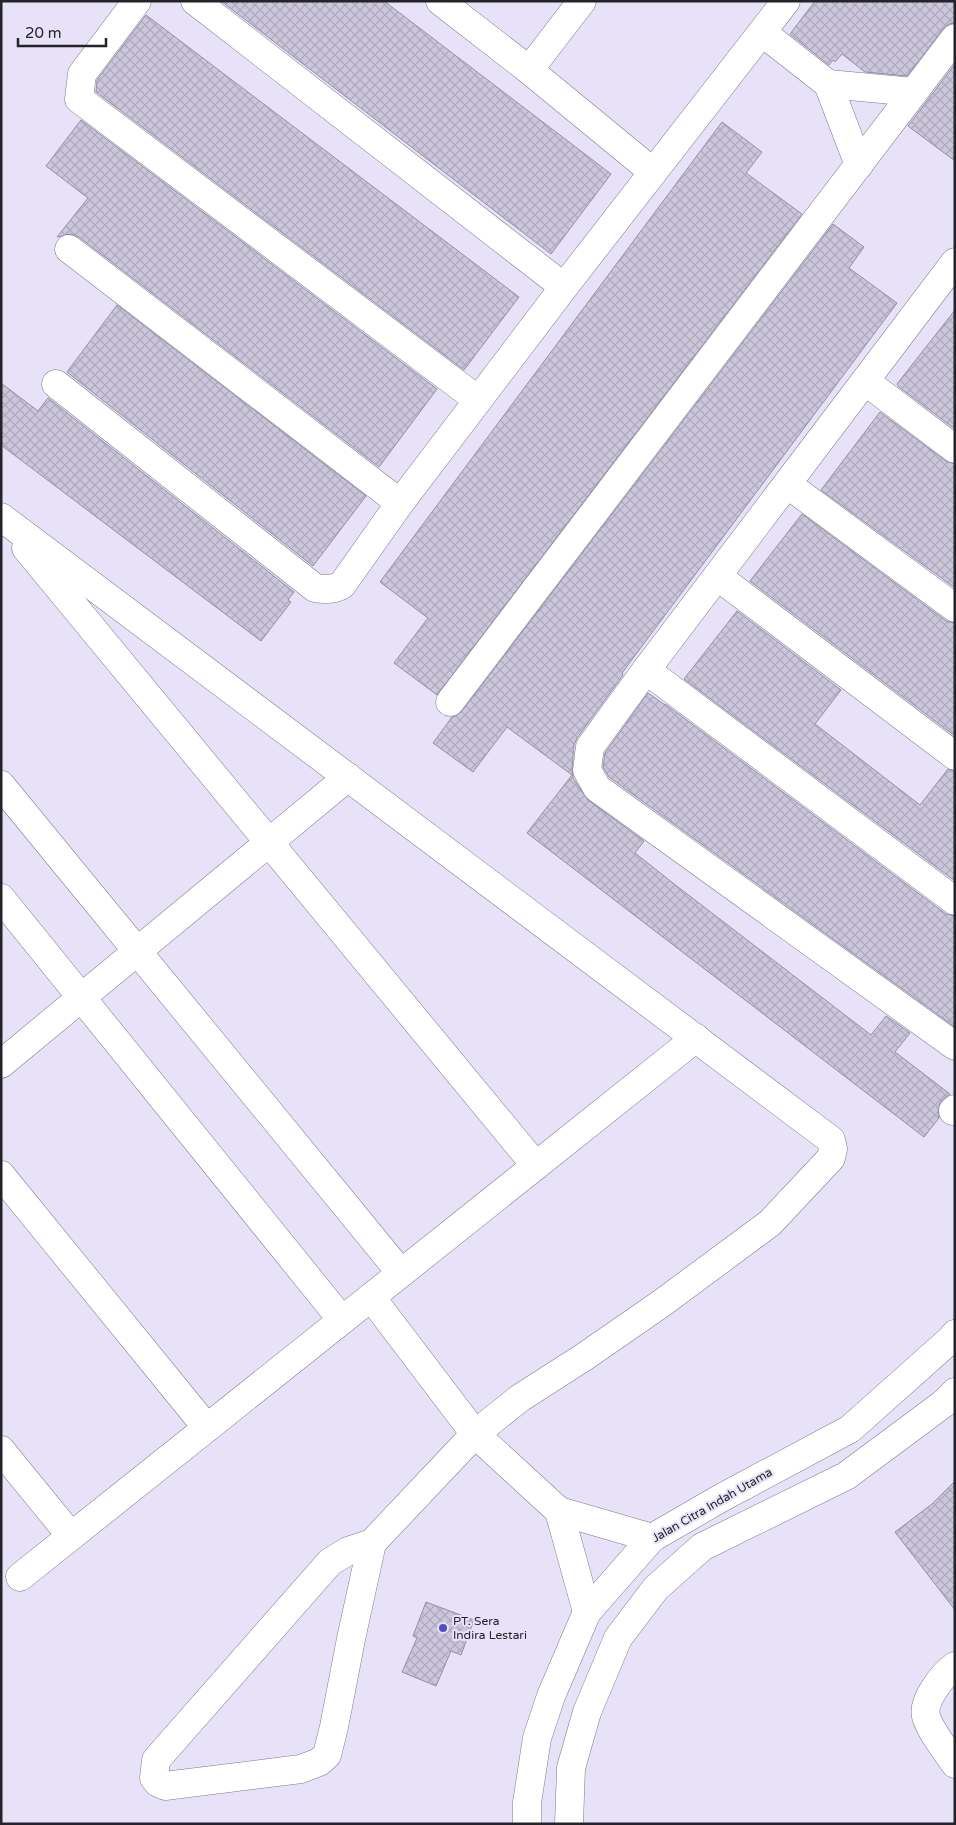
<svg xmlns="http://www.w3.org/2000/svg" width="956" height="1825" font-family="'Varela Round',sans-serif">
<style>
.building{fill:url(#building-cross-hatch);stroke:#9590a4}
.lines{fill:none;stroke-linecap:round;stroke-linejoin:round}
.minor-casing{stroke:#7e7a8d;stroke-width:29}
.minor{stroke:#fff;stroke-width:28}
.poi-dot{fill:#4e4ec5;stroke:#e7e2f7;stroke-width:2}
.labels{text-anchor:middle;dominant-baseline:central;stroke-width:4;stroke-linejoin:round;paint-order:stroke}
.street-label{font-size:12px;fill:#24222a;stroke:#e7e2f7}
.poi-label{font-size:12px;fill:#24222a;stroke:#e7e2f7;text-anchor:start}
</style>
<defs>
<pattern id="building-cross-hatch" width="8" height="8" patternUnits="userSpaceOnUse" patternTransform="scale(1.25)"><rect width="8" height="8" fill="#cbc6db"/><path d="M0 0l8 8M0 8l8-8" fill="none" stroke="#aeaabc"/></pattern>
</defs>
<rect width="100%" height="100%" fill="#e7e2f7"/>
<g class="building">
<polygon points="221,1 384,1 611,174 551,254"/>
<polygon points="815,1 955,1 955,23 949,24 943,29 907,76 865,72 842,54 835,62 833,60 829,65 790,34"/>
<polygon points="146,15 519,297 464,370 96,92 97,80"/>
<polygon points="955,64 955,161 908,126"/>
<polygon points="81,120 437,389 379,467 79,237 71,234 57,237 88,198 46,166"/>
<polygon points="722,122 762,152 746,173 802,214 437,695 394,663 428,618 380,582"/>
<polygon points="833,224 864,247 849,268 897,303 622,673 623,675 577,738 574,745 572,769 573,778 588,800 644,841 635,853 678,887 871,1035 886,1016 910,1033 895,1052 950,1094 942,1100 938,1107 939,1118 924,1137 527,833 572,775 507,727 473,772 433,743 452,717 456,716 462,711"/>
<polygon points="117,305 366,496 313,566 67,372"/>
<polygon points="955,310 955,429 899,387 897,384"/>
<polygon points="1,383 38,411 48,398 294,592 288,600 291,602 261,641 1,445"/>
<polygon points="880,412 946,461 955,464 955,588 821,490"/>
<polygon points="802,514 946,621 955,623 955,736 750,581"/>
<polygon points="737,611 841,690 815,724 920,805 948,769 955,771 955,881 684,679"/>
<polygon points="648,693 665,705 665,704 946,914 955,916 955,1027 609,777 603,767 605,753"/>
<polygon points="955,1481 955,1610 895,1532 932,1504"/>
<polygon points="426,1602 474,1620 461,1655 451,1651 436,1686 402,1672 417,1638 413,1636"/>
</g>
<g class="lines">
<defs>
<g id="minor">
<polyline points="137,1 82,74 79,99 478,400"/>
<polyline points="195,1 564,287"/>
<polyline points="440,1 529,70 653,172"/>
<polyline points="763,33 828,84 859,165"/>
<polyline points="529,70 582,1"/>
<polyline points="828,84 914,92"/>
<polyline points="69,249 400,503"/>
<polyline points="955,262 646,670 590,747 587,770 597,788 955,1046"/>
<polyline points="865,381 955,449"/>
<path d="M56,384L315,588C325,590 333,590 342,585L400,503L564,287L786,1"/>
<polyline points="787,484 955,608"/>
<polyline points="1,517 831,1140 833,1149 831,1158 770,1223 662,1303 584,1357 520,1398 475,1434 372,1543 348,1551 330,1562 156,1760 154,1778 158,1783 165,1786 301,1769 319,1762 327,1755 334,1727 351,1639 372,1543"/>
<polyline points="26,548 536,1166"/>
<polyline points="717,576 955,756"/>
<polyline points="646,670 955,901"/>
<polyline points="450,702 955,38"/>
<polyline points="1,785 401,1273"/>
<polyline points="1,898 342,1320"/>
<polyline points="1,1064 348,777"/>
<polyline points="953,1111 955,1109"/>
<polyline points="1,1175 207,1428"/>
<polyline points="371,1297 475,1434 559,1511 652,1538"/>
<polyline points="1,1450 71,1536"/>
<polyline points="559,1511 587,1612"/>
<polyline points="20,1577 696,1038"/>
<path d="M955,1666C943,1674 922,1701 926,1716C930,1731 946,1750 955,1764"/>
<polyline points="527,1824 527,1803 537,1738 551,1696 587,1612 609,1587 652,1538 721,1498 850,1429 951,1339 955,1334"/>
<polyline points="569,1824 571,1768 587,1712 618,1638 656,1588 702,1547 846,1476 943,1404 955,1392"/>
</g>
</defs>
<use href="#minor" class="minor-casing"/>
<use href="#minor" class="minor"/>
</g>
<circle class="poi-dot" cx="443" cy="1628" r="5"/>
<g class="labels">
<g class="street-label">
<text transform="translate(712 1505) rotate(-30)">Jalan Citra Indah Utama</text>
</g>
<g class="poi-label">
<text x="453" y="1621">PT. Sera<tspan x="453" dy="14">Indira Lestari</tspan></text>
</g>
</g>
<rect width="956" height="1825" fill="none" stroke="#24222a" stroke-width="5"/>
<path d="M18 38v8h88v-8" fill="none" stroke="#24222a" stroke-width="2.5"/>
<text x="25" y="38" font-size="15" fill="#24222a" stroke="#e7e2f7" stroke-width="4" paint-order="stroke">20 m</text>
</svg>
